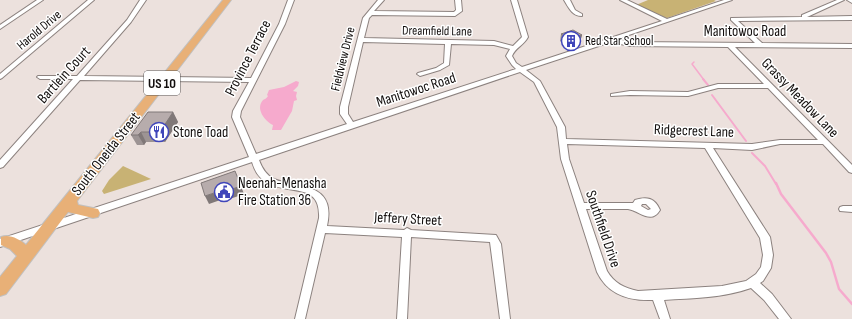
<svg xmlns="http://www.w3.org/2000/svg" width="852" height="319" font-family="'Sofia Sans Condensed',sans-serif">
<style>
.green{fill:#c8b274}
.water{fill:#f6aacd}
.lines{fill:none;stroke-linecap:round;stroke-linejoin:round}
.stream-far2{stroke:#f6aacd;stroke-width:1.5}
.stream-far1{stroke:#f6aacd;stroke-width:2}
.stream{stroke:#f6aacd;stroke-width:2.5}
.minor-casing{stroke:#8c827f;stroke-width:2}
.highway-casing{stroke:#c1c0c0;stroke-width:2}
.minor{fill:#fff;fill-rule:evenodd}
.highway{fill:#e8b077;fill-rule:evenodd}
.wall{fill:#9d9494}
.shaded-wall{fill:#807878}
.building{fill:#b7acac;stroke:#807878}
.labels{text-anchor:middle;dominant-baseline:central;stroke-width:3;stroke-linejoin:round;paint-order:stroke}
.far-street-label{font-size:13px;fill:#120e0d;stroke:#fff}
.far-poi-label{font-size:13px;fill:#120e0d;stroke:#fff;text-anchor:start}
.shield{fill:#fff;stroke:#595656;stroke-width:1}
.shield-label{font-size:14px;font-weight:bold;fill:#120e0d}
.street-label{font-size:15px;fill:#120e0d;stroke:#fff}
.poi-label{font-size:15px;fill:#120e0d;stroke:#fff;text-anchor:start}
</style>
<rect width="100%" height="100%" fill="#ece1dd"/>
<g class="green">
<polygon points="648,0 714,0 716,1 667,18 636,5"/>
<polygon points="123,166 151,179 104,194 102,191 109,180"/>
</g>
<path class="water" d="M296,81L299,82L298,86L293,91L297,92L296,96L297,100L294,101L292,111L281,130H272L273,125C265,121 255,109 263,100C265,99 267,98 268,96L267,95L269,90L284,87Z"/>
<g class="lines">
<polyline class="stream-far2" points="694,62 692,64 704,80"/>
<g class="stream-far1">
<polyline points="703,79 708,85"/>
<polyline points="712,95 746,141"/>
<polyline points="752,153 765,166 776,184"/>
</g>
<polyline class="stream" points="776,183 781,194 826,253 831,262 839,289 852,304"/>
<defs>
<g id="minor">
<polygon points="37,0 43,0 0,29 0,25"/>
<polygon points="88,0 94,0 2,78 0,79 0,74"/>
<path d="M140,0H146L131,22L84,76L251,78L279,24L288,0H294L285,24L241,111L240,117L256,154L347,124L340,114V107L363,18L378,0H384L374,11L454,12L456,10L455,0H461L462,11L455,16L372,15L369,18L364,38L494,41L513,46L522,37L511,0H517L528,37C524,45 515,48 512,56L516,63L522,67L662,21L620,0H627L667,19L724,0H732L617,39L630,42L755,43L731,20V18L802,17V15L837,0H844L807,17L852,16V20L738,21L762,43L852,44V48L735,47L852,165V173L849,172L823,144H780L752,150L713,148L770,237L773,255L771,268L763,281L760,283L772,294L791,319H779L764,300L751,288C723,298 693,298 664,300L670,319H660L653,300C629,301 608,295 597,272L561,159L557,127L534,82L520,72L259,160C262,168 266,175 274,179C280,182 288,183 295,184C321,189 333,198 327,226L404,230L407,228L411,230L496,235L501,244L510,319H500L490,242L411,237L407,319H397L402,237L325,233L305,319H295L319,218C321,181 288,196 266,182C258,177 255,171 252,162L0,247V239L249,157L232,117L233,111L249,82L80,80L3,167L0,168V160L73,79H40L37,77L38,76H77L127,20ZM363,42L445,44L444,63L436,68L418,73L417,74L420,76L440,70L449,65L451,44L494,45L510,49L506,56L512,65L516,69L353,122L348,114V107ZM611,42L630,46L728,47L764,84H718L688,92L630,91L611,94V96L630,95L688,96L718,88H768L818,140H780L752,144L566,139L565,127L540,81L526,70ZM567,144L705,148L760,238L763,255L761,267L756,274L746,281L722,286L638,291C624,288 614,283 607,271L586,209H628C640,211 651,225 660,210C655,198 647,196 635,200L633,203H584L569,159ZM642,204H646L651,209L648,210L641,206Z"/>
<path d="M564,0H570L575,10L582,14V16C572,16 569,8 564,0Z"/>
<polygon points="847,0 852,0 852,3"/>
<polygon points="843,206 852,206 852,212 840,211 839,209 840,207"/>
</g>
<path id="highway" d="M223,0H231L77,201L78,205L98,209L100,213L98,217L93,218L68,212L6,294L0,296V277L17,256L10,249L1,245V237C10,234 19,239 26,245Z"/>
</defs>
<use href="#minor" class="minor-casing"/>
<use href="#highway" class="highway-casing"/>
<use href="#minor" class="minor"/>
<use href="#highway" class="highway"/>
</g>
<g class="wall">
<polygon points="561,34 582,35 580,42 566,45 560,41"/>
<polygon points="173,112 178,122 165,142 146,142 144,145 137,145 131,135"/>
</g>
<g class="shaded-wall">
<polygon points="582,35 580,42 566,45 568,38"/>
<polygon points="173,112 178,122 165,142 160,132"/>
<polygon points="141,132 146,142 144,145 138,135"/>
<polygon points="241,186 244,194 227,200 226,198 209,204 205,196 223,190"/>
</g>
<g class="building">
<polygon points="573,30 582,35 568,38 561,34"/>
<polygon points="148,112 173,112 160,132 141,132 138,135 131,135"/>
<polygon points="235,171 241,186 224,192 223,190 205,196 201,183"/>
</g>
<defs>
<symbol id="building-ring" viewBox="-11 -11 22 22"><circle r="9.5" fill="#fff" stroke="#4046ba" stroke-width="1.5"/><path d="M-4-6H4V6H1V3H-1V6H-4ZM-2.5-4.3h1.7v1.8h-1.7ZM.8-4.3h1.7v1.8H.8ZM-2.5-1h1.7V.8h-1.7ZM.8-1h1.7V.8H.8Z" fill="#4046ba"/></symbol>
<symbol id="restaurant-ring" viewBox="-11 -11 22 22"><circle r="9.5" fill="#fff" stroke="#4046ba" stroke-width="1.5"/><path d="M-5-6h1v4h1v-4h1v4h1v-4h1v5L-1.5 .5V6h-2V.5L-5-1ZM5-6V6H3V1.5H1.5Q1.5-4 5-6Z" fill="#4046ba"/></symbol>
<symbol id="civic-ring" viewBox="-11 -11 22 22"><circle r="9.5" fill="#fff" stroke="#4046ba" stroke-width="1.5"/><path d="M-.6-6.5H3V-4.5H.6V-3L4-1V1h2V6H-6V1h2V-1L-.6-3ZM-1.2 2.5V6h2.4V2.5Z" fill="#4046ba"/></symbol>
</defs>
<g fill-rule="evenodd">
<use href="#building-ring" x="560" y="30" width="22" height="22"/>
<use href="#restaurant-ring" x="148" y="121" width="22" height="22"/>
<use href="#civic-ring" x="213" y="181" width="22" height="22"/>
</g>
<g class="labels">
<g class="far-street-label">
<text transform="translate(39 30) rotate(-40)">Harold Drive</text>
<text transform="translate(437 31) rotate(1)">Dreamfield Lane</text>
<text transform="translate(343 59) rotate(-76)">Fieldview Drive</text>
</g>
<g class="far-poi-label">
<text x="585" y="41">Red Star School</text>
</g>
<rect class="shield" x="144" y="71" width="36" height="24" rx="3"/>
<g class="shield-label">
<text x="162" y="83">US 10</text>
</g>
<g class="street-label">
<text x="745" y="31">Manitowoc Road</text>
<text transform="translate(248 58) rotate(-63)">Province Terrace</text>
<text transform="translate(64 75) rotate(-48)">Bartlein Court</text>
<text transform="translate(416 90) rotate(-18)">Manitowoc Road</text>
<text transform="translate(800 98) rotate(46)">Grassy Meadow Lane</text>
<text transform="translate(694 131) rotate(2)">Ridgecrest Lane</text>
<text transform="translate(106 154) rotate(-52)">South Oneida Street</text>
<text transform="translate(408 219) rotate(3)">Jeffery Street</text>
<text transform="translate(603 229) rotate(71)">Southfield Drive</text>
</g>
<g class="poi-label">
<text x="173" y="132">Stone Toad</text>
<text x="238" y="183">Neenah-Menasha<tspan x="238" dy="17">Fire Station 36</tspan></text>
</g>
</g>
</svg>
